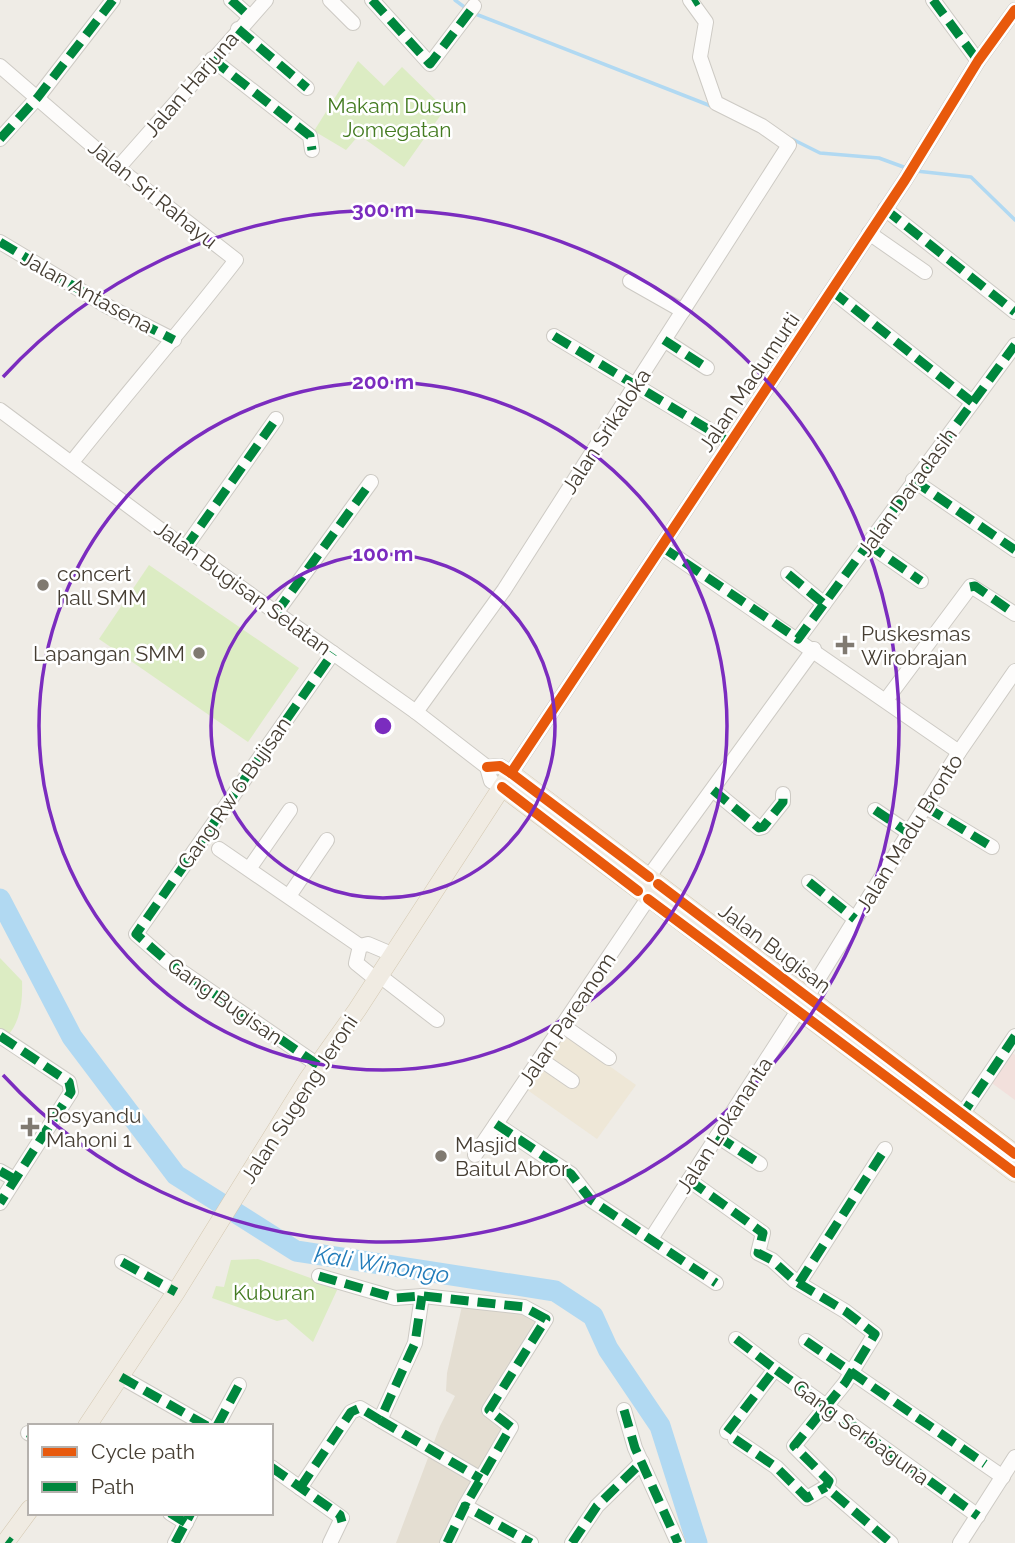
<svg xmlns="http://www.w3.org/2000/svg" width="1015" height="1543" font-family="Raleway,sans-serif">
<style>
.residential{fill:#e4ded2}
.education{fill:#eee7d7}
.medical{fill:#f2e0dc}
.green{fill:#dcecc3}
.lines{fill:none;stroke-linecap:round;stroke-linejoin:round}
.stream{stroke:#b1d9f2;stroke-width:3.5}
.river{stroke:#b1d9f2;stroke-width:21}
.minor-casing{stroke:#cdcac4;stroke-width:16}
.major-casing{stroke:#d4c8b1;stroke-width:19}
.minor{stroke:#fdfcfb;stroke-width:14}
.major{stroke:#f0ebe2;stroke-width:18}
.quiet{stroke:#00873e;stroke-width:9;stroke-dasharray:18 9;stroke-linecap:butt}
.cycleway-casing{stroke:#fff;stroke-width:15}
.cycleway{stroke:#e8590c;stroke-width:10}
.ring{fill:none;stroke:#7b2cbf;stroke-width:3.5}
.poi-dot{fill:#807a71;stroke:#fff;stroke-width:2.5}
.labels{text-anchor:middle;dominant-baseline:central;stroke-width:5;stroke-linejoin:round;paint-order:stroke}
.street-label{font-size:21px;fill:#453d32;stroke:#fff}
.park-label{font-size:21px;fill:#447b21;stroke:#fff}
.poi-label{font-size:21px;fill:#453d32;stroke:#fff;text-anchor:start}
.water-label{font-size:23px;font-style:italic;fill:#227cba;stroke:#fff}
.centre{fill:#7b2cbf;stroke:#fff;stroke-width:3.5}
.ring-label{font-size:21px;text-anchor:middle;font-weight:bold;fill:#7b2cbf;stroke:#fff;stroke-width:5;stroke-linejoin:round;paint-order:stroke}
</style>
<rect width="100%" height="100%" fill="#efece6"/>
<polygon class="residential" points="464,1297 548,1319 488,1411 508,1429 446,1543 396,1543 440,1426 455,1396 446,1391 447,1373"/>
<polygon class="education" points="563,1033 636,1085 597,1139 526,1089"/>
<polygon class="medical" points="1010,1051 1015,1055 1015,1100 989,1081"/>
<g class="green">
<polygon points="358,61 384,86 402,67 445,109 404,167 359,135 346,150 314,131"/>
<polygon points="149,565 299,668 248,742 99,639"/>
<path d="M0,958L22,981C23,1002 20,1029 0,1042Z"/>
<polygon points="258,1259 338,1288 313,1342 286,1319 277,1321 212,1298 216,1286 224,1287 231,1260"/>
</g>
<g class="lines">
<g class="stream">
<polyline points="455,0 467,9"/>
<polyline points="473,13 711,106"/>
<polyline points="792,139 820,153 879,158 909,169"/>
<polyline points="916,171 971,177 1015,220"/>
</g>
<polyline class="river" points="0,899 72,1037 176,1175 296,1251 555,1291 593,1316 608,1349 660,1426 697,1543"/>
<defs>
<g id="minor">
<polyline points="231,0 250,17"/>
<polyline points="330,0 353,23"/>
<polyline points="372,0 430,64 474,6"/>
<polyline points="933,0 978,61"/>
<polyline points="238,29 307,88"/>
<polyline points="212,59 310,136 312,150"/>
<path d="M0,66L118,168L236,260C183,329 126,394 72,462"/>
<polyline points="0,139 38,97 113,0"/>
<polyline points="118,168 266,0"/>
<polyline points="885,209 1015,312"/>
<polyline points="869,233 925,272"/>
<polyline points="0,242 105,305 174,340"/>
<polyline points="630,281 683,311"/>
<polyline points="832,291 972,402"/>
<polyline points="554,336 731,443"/>
<polyline points="664,340 707,368"/>
<polyline points="0,410 185,548 416,712 487,767 491,781 502,787"/>
<polyline points="913,480 1015,550"/>
<polyline points="868,544 921,581"/>
<polyline points="662,547 959,752"/>
<polyline points="185,548 276,419"/>
<polyline points="788,574 824,604"/>
<polyline points="276,613 371,482"/>
<polyline points="798,639 1015,345"/>
<polyline points="886,700 971,586 1015,614"/>
<polyline points="416,712 504,590 789,145 762,126 716,103 700,57 706,22 690,0"/>
<polyline points="487,767 500,766 511,773 905,180 978,61 1015,10"/>
<polyline points="713,790 759,828 763,827 783,802 783,794"/>
<polyline points="926,807 992,847"/>
<polyline points="875,810 909,833"/>
<polyline points="219,849 360,946"/>
<polyline points="249,869 290,810"/>
<polyline points="809,882 855,919"/>
<polyline points="642,886 814,649"/>
<polyline points="289,896 327,840"/>
<polyline points="380,976 437,1020"/>
<polyline points="377,980 356,963 360,946 368,944 394,955"/>
<polyline points="807,997 959,752 1015,671"/>
<polyline points="562,1025 609,1058"/>
<polyline points="0,1036 69,1082 71,1092 0,1203"/>
<polyline points="540,1059 572,1081"/>
<polyline points="318,1065 168,962 136,934 333,653"/>
<polyline points="957,1122 1015,1036"/>
<polyline points="496,1124 571,1174 591,1200 716,1283"/>
<polyline points="717,1136 760,1164"/>
<polyline points="475,1155 653,891"/>
<polyline points="0,1171 14,1179"/>
<polyline points="689,1180 763,1233 758,1253 772,1260 795,1281 845,1311 875,1334 845,1383 794,1446 829,1481 826,1487 891,1543"/>
<polyline points="651,1239 797,1012"/>
<polyline points="122,1262 176,1292"/>
<polyline points="319,1276 395,1298 423,1296 524,1307 546,1319 489,1410 511,1427 465,1506"/>
<polyline points="799,1283 885,1149"/>
<polyline points="736,1339 775,1369"/>
<polyline points="806,1341 1003,1477"/>
<polyline points="121,1377 207,1426"/>
<polyline points="624,1410 635,1448 678,1543"/>
<polyline points="380,1420 481,1479"/>
<polyline points="217,1426 239,1385"/>
<polyline points="727,1432 775,1369 978,1516"/>
<polyline points="28,1433 30,1434"/>
<polyline points="735,1439 776,1467 807,1498 826,1487"/>
<polyline points="271,1467 342,1518 330,1543"/>
<polyline points="300,1488 351,1412 360,1408 380,1420 415,1343 422,1296"/>
<polyline points="170,1513 186,1523"/>
<polyline points="175,1543 191,1513"/>
<polyline points="447,1543 465,1506 531,1543"/>
<polyline points="572,1543 597,1506 642,1462"/>
<polyline points="960,1543 1015,1457"/>
</g>
<g id="major">
<polyline points="502,787 1015,1173"/>
<polyline points="87,1426 176,1292 308,1079 357,1010 511,773 1015,1154"/>
<polyline points="5,1543 30,1509"/>
</g>
</defs>
<use href="#minor" class="minor-casing"/>
<use href="#major" class="major-casing"/>
<use href="#minor" class="minor"/>
<use href="#major" class="major"/>
<g class="quiet">
<polyline points="231,0 250,17"/>
<polyline points="372,0 430,64 474,6"/>
<polyline points="933,0 978,61"/>
<polyline points="693,3 698,0"/>
<polyline points="238,29 307,88"/>
<polyline points="212,59 310,136 312,150"/>
<polyline points="0,139 38,97 113,0"/>
<polyline points="885,209 1015,312"/>
<polyline points="0,242 105,305 174,340"/>
<polyline points="832,291 972,402"/>
<polyline points="554,336 731,443"/>
<polyline points="664,340 707,368"/>
<polyline points="913,480 1015,550"/>
<polyline points="868,544 921,581"/>
<polyline points="662,547 798,639 1015,345"/>
<polyline points="185,548 276,419"/>
<polyline points="788,574 824,604"/>
<polyline points="970,587 975,586 1015,614"/>
<polyline points="276,613 371,482"/>
<polyline points="713,790 759,828 763,827 783,802 783,794"/>
<polyline points="926,807 992,847"/>
<polyline points="875,810 909,833"/>
<polyline points="809,882 855,919"/>
<polyline points="0,1036 69,1082 71,1092 0,1203"/>
<polyline points="318,1065 168,962 136,934 333,653"/>
<polyline points="960,1118 1015,1036"/>
<polyline points="496,1124 571,1174 591,1200 716,1283"/>
<polyline points="717,1136 760,1164"/>
<polyline points="0,1171 14,1179"/>
<polyline points="689,1180 763,1233 758,1253 772,1260 795,1281 845,1311 875,1334 845,1383 794,1446 829,1481 826,1487 891,1543"/>
<polyline points="122,1262 176,1292"/>
<polyline points="319,1276 395,1298 423,1296 524,1307 546,1319 489,1410 511,1427 465,1506"/>
<polyline points="799,1283 885,1149"/>
<polyline points="736,1339 775,1369"/>
<polyline points="806,1341 985,1464"/>
<polyline points="121,1377 207,1426"/>
<polyline points="624,1410 635,1448 678,1543"/>
<polyline points="380,1420 481,1479"/>
<polyline points="217,1426 239,1385"/>
<polyline points="727,1432 775,1369 978,1516"/>
<polyline points="28,1433 30,1434"/>
<polyline points="735,1439 776,1467 807,1498 826,1487"/>
<polyline points="271,1467 340,1515 342,1522"/>
<polyline points="300,1488 351,1412 360,1408 380,1420 415,1343 422,1296"/>
<polyline points="170,1513 186,1523"/>
<polyline points="7,1540 11,1543"/>
<polyline points="175,1543 191,1513"/>
<polyline points="447,1543 465,1506 531,1543"/>
<polyline points="572,1543 597,1506 642,1462"/>
</g>
<defs>
<g id="cycleway">
<polyline points="487,767 500,766 511,773 649,877"/>
<polyline points="511,773 905,180 978,61 1015,10"/>
<polyline points="502,787 638,891"/>
<polyline points="658,884 1015,1154"/>
<polyline points="648,899 1015,1173"/>
</g>
</defs>
<use href="#cycleway" class="cycleway-casing"/>
<use href="#cycleway" class="cycleway"/>
</g>
<g class="ring">
<circle cx="383" cy="726" r="172"/>
<circle cx="383" cy="726" r="344"/>
<path d="M3 377A516 516 0 1 1 3 1075"/>
</g>
<g class="poi-dot">
<circle cx="43" cy="585" r="7"/>
<path d="M841.5 634.5h7v7h7v7h-7v7h-7v-7h-7v-7h7z"/>
<circle cx="199" cy="653" r="7"/>
<path d="M26.5 1116.5h7v7h7v7h-7v7h-7v-7h-7v-7h7z"/>
<circle cx="441" cy="1156" r="7"/>
</g>
<g class="labels">
<g class="street-label">
<text transform="translate(191 84) rotate(-49)">Jalan Harjuna</text>
<text transform="translate(153 194) rotate(39)">Jalan Sri Rahayu</text>
<text transform="translate(87 292) rotate(29)">Jalan Antasena</text>
<text transform="translate(749 382) rotate(-56)">Jalan Madumurti</text>
<text transform="translate(606 431) rotate(-57)">Jalan Srikaloka</text>
<text transform="translate(907 492) rotate(-54)">Jalan Daradasih</text>
<text transform="translate(243 588) rotate(36)">Jalan Bugisan Selatan</text>
<text transform="translate(234 793) rotate(-55)">Gang Rw 6 Bujisan</text>
<text transform="translate(909 833) rotate(-58)">Jalan Madu Bronto</text>
<text transform="translate(775 948) rotate(37)">Jalan Bugisan</text>
<text transform="translate(225 1001) rotate(35)">Gang Bugisan</text>
<text transform="translate(567 1019) rotate(-56)">Jalan Pareanom</text>
<text transform="translate(299 1099) rotate(-57)">Jalan Sugeng Jeroni</text>
<text transform="translate(724 1125) rotate(-57)">Jalan Lokananta</text>
<text transform="translate(861 1432) rotate(36)">Gang Serbaguna</text>
</g>
<g class="park-label">
<text x="397" y="105">Makam Dusun<tspan x="397" dy="24">Jomegatan</tspan></text>
<text x="274" y="1292">Kuburan</text>
</g>
<g class="poi-label">
<text x="57" y="573">concert<tspan x="57" dy="24">hall SMM</tspan></text>
<text x="861" y="633">Puskesmas<tspan x="861" dy="24">Wirobrajan</tspan></text>
<text x="185" y="653" text-anchor="end">Lapangan SMM</text>
<text x="46" y="1115">Posyandu<tspan x="46" dy="24">Mahoni 1</tspan></text>
<text x="455" y="1144">Masjid<tspan x="455" dy="24">Baitul Abror</tspan></text>
</g>
<g class="water-label">
<text transform="translate(382 1264) rotate(9)">Kali Winongo</text>
</g>
</g>
<circle cx="383" cy="726" r="10" class="centre"/>
<g class="ring-label">
<text x="383" y="217">300 m</text>
<text x="383" y="389">200 m</text>
<text x="383" y="561">100 m</text>
</g>
<rect x="28" y="1424" width="245" height="91" fill="#ffffff" stroke="#b5b1ad" stroke-width="2"/>
<rect x="42" y="1447" width="35" height="10" fill="#e8590c" stroke="#b5b1ad" stroke-width="2"/>
<text x="91" y="1459" font-size="21" fill="#453d32">Cycle path</text>
<rect x="42" y="1482" width="35" height="10" fill="#00873e" stroke="#b5b1ad" stroke-width="2"/>
<text x="91" y="1494" font-size="21" fill="#453d32">Path</text>
</svg>
